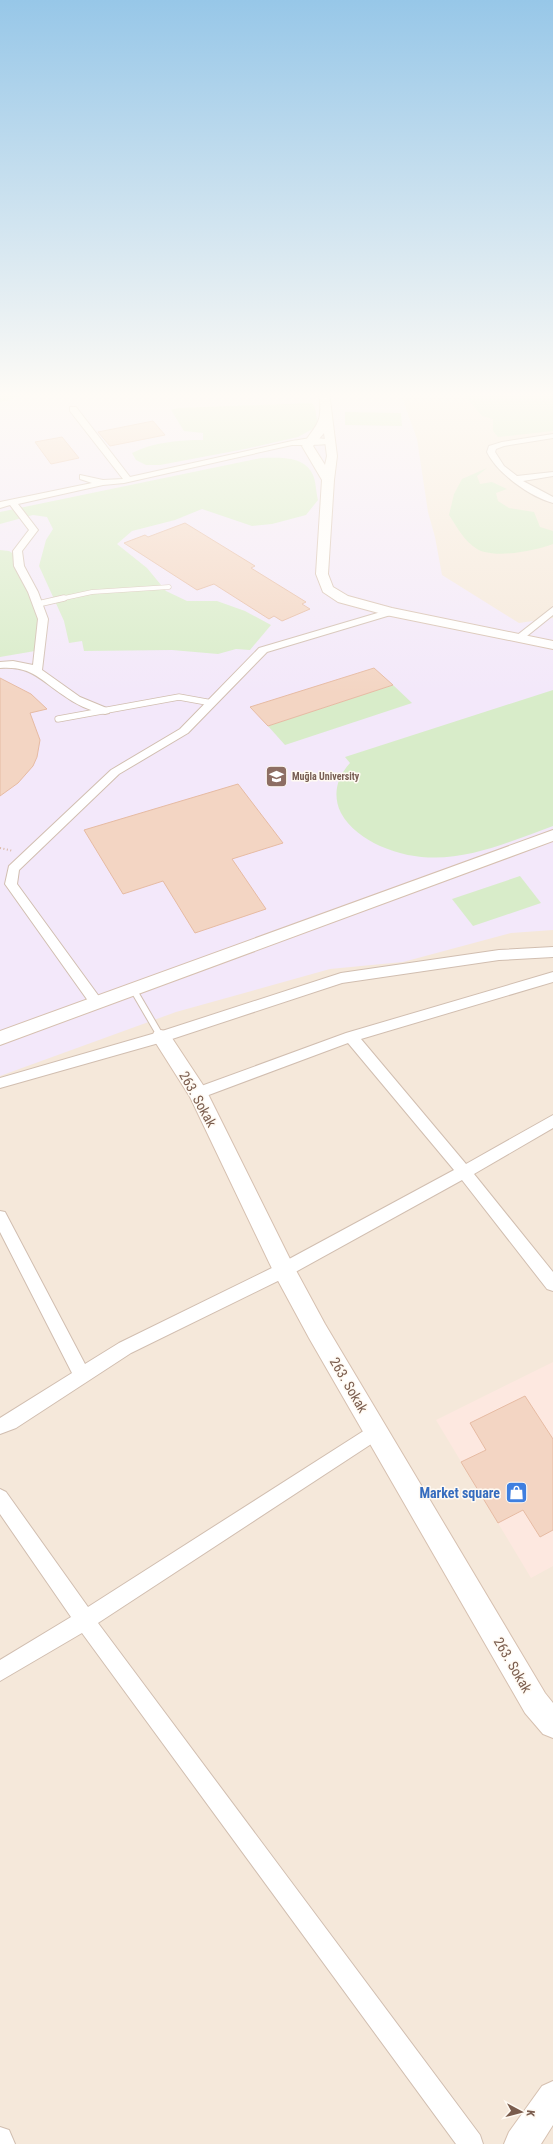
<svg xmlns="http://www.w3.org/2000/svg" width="553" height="2144" font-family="'Roboto Condensed',sans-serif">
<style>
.residential{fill:#f5e8da}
.commercial{fill:#fde8e0}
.education{fill:#f3e8fa}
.green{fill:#d8ecc9}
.building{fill:#f3d5c3;stroke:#e6bba3}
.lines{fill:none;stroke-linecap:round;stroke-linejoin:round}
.lane-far2-casing{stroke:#d1beb0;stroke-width:5}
.lane-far1-casing{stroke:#d1beb0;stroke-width:7}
.lane-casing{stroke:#d1beb0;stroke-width:8}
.street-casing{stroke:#d1beb0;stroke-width:2}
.secondary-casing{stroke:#d6c0b0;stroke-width:2}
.path{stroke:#d9b8a5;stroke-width:2;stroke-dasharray:1 2.5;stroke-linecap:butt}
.lane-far2{stroke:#fff;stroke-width:4}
.lane-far1{stroke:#fff;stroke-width:5.5}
.lane{stroke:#fff;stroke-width:6}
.street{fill:#fff;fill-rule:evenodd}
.secondary{fill:#fff;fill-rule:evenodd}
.labels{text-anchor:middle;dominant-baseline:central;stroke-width:3;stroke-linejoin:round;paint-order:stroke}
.far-education-label{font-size:10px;font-weight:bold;fill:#785e54;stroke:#fffaf3;text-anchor:start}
.near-street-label{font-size:14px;fill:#7a5c4d;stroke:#fffaf3}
.near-shop-label{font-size:14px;font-weight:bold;fill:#366cbe;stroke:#fffaf3;text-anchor:end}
</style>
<rect width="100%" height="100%" fill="#fdf6ec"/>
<rect class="residential" x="0" y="392" width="553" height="1752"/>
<polygon class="commercial" points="553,1362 553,1566 531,1578 436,1420"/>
<polygon class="education" points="0,392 400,392 417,439 428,512 435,537 442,575 519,623 553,618 553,930 511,933 403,962 330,969 176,1012 0,1076"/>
<g class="green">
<polygon points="0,392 37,392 0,402"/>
<polygon points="462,392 544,392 553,395 553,431 498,437 493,431 493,419 482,416"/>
<path d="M312,403L315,408L318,426L298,437L245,449L160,465H146L136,460L132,453C154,442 179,440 203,440V433L184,431L171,410L178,408Z"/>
<polygon points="345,412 401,413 402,426 345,425"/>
<path d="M261,458C278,458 304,455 313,475C316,482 316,492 318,500L306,515L272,524L252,526L202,509L175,520L132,531L117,544L147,568L166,591L187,601H217L245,611L271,625L250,650L236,649L218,654L172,650L84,651L82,641L69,643L64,621L39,566L46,540L53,529L47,517L33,515L0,524V512Z"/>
<path d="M487,468L477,476L480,484L492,482L507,489L496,493L498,501L509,508L534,512L540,527L553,531V544C535,551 494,559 477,549C464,541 457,527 449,515L454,494L462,479Z"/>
<path d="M0,550L9,551L23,560C28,588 46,623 35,651L0,657Z"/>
<polygon points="393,685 412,703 285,745 268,726"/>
<path d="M553,690V826C495,847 442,873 380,846C365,839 349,828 341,813C332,795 337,777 350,763L345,757Z"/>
<polygon points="520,876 541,903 473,926 452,899"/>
</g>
<g class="building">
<polygon points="153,421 165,435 110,446 98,432"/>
<polygon points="62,437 79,458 51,464 35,442"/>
<polygon points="185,523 255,566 251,568 306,602 302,604 310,609 282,621 274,616 269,619 214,584 197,590 124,543 145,535 148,537"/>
<polygon points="374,668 393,685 268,726 250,707"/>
<polygon points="0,678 31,694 47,709 30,713 40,740 37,757 33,766 18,783 0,796"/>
<polygon points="238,784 283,843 232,859 266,909 195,933 163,881 123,894 84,830"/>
<polygon points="525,1396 553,1439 553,1530 540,1537 523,1510 498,1523 461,1462 486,1450 470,1423"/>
</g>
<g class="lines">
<defs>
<polyline id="lane-far2" points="60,599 92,592 169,587"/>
<g id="lane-far1">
<polyline points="38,604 64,598"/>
<polyline points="58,719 179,697 212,703"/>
</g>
<polyline id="lane" points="133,989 161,1037"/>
<g id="street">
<path d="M70,407H76L130,477L292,441C303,439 325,435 334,443C331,445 300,445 292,445L124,483L103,485L18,504L38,530L22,551L24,566L38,592L48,619L42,670L80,697L109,709L110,711L109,713L105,714C90,711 75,704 63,695C39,679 32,666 0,668V662L13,661L33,665L38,619L28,592L14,566L13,551L29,530L10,505L0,508V502L92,483L80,479V475L103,480L123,479L70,411Z"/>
<path d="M553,434V438L504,446L496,449L495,452L504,466L517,476L553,472V476L523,481L553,497V503C530,497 497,473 487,452L489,446L502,442Z"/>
<polygon points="553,607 553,615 522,640 516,640 516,636"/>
<polygon points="391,609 394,610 394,614 267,652 188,733 119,774 19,870 17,884 103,1002 101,1005 91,1005 5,884 9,866 111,770 180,729 259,648"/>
<polygon points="553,947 553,957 499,960 342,983 166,1041 0,1088 0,1078 159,1032 341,973 499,950"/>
<polygon points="553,972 553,982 361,1039 466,1164 553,1115 553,1128 474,1174 553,1272 553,1291 547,1289 462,1180 290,1275 131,1353 16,1428 0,1434 0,1418 72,1373 0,1232 0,1211 5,1212 85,1364 119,1343 278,1265 454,1170 348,1043 198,1099 193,1097 191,1093 193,1089 346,1033"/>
<polygon points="376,1423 382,1425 385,1431 382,1437 98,1623 480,2135 483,2144 456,2144 82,1633 0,1681 0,1660 71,1617 0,1514 0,1489 6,1492 88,1607"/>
<polygon points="0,2127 9,2130 15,2144 0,2144"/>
</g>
<g id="secondary">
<path d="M319,392H329L337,456L334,480L328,574L333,587L348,596L392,608L553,641V649L386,615L338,602L323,592L316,574L322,480L302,446C318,422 323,423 319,392ZM324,433L327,456L325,465L313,446Z"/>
<polygon points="553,830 553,841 0,1045 0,1031"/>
<polygon points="161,1030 168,1032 205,1088 292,1263 325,1324 545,1693 553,1703 553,1738 543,1734 525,1713 309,1338 276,1277 190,1097 152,1037 154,1032"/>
<polygon points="553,2081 553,2125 541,2144 504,2144 509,2132 542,2086"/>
</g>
</defs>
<use href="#lane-far2" class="lane-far2-casing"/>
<use href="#lane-far1" class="lane-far1-casing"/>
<use href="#lane" class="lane-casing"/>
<use href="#street" class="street-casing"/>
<use href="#secondary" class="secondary-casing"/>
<polyline class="path" points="0,848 13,851"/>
<use href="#lane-far2" class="lane-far2"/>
<use href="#lane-far1" class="lane-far1"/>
<use href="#lane" class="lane"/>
<use href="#street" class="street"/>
<use href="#secondary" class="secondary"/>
</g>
<linearGradient id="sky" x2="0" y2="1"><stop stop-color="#97c7e8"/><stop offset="0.57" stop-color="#fefbf6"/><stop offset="1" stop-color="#fefbf6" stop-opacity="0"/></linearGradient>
<rect width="553" height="693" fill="url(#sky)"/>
<defs>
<symbol id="university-square" viewBox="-11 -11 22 22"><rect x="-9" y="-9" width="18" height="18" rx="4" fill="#8d6e63" stroke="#fffaf3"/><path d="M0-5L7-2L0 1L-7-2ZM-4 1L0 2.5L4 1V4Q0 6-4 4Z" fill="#fff"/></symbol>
<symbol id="shop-square" viewBox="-11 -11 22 22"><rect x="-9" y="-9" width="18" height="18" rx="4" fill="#3f7fe0" stroke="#fffaf3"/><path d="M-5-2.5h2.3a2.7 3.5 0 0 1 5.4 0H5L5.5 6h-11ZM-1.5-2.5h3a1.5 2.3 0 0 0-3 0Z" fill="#fff"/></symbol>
</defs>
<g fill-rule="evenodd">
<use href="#university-square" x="264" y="764" width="25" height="25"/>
<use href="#shop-square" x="504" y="1480" width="25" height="25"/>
</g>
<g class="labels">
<g class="far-education-label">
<text x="292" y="776">Muğla University</text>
</g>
<g class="near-street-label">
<text transform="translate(198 1099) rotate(61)">263. Sokak</text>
<text transform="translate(349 1385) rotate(60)">263. Sokak</text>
<text transform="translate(513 1665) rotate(60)">263. Sokak</text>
</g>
<g class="near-shop-label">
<text x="500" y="1493">Market square</text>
</g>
</g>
<g transform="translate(521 2112) rotate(97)" stroke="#fffaf3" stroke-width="3" paint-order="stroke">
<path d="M0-3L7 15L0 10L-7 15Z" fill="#7a5c4d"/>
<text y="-6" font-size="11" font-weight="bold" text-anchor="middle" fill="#7a5c4d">K</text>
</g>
</svg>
